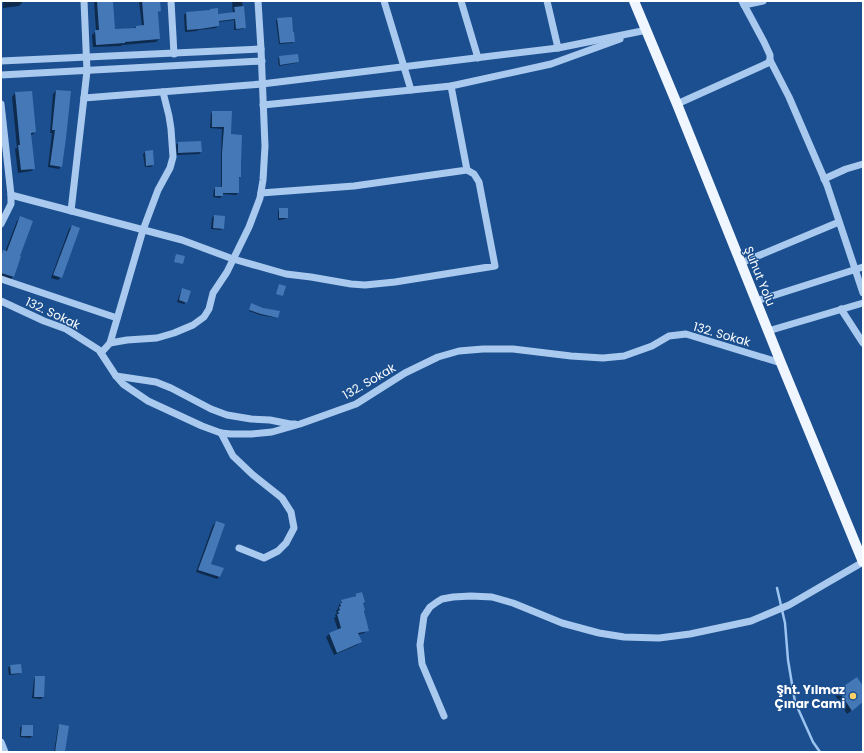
<svg xmlns="http://www.w3.org/2000/svg" width="864" height="753" font-family="Poppins,sans-serif">
<style>
.shadow{fill:#0007}
.lines{fill:none;stroke-linecap:round;stroke-linejoin:round}
.stream{stroke:#9cc4f0;stroke-width:2.5}
.building{fill:#4478b7}
.minor{stroke:#a9c9ee;stroke-width:7}
.major{stroke:#f0f6ff;stroke-width:10}
.poi-dot{fill:#ffd166;stroke:#1b4f8f;stroke-width:1.5}
.labels{text-anchor:middle;dominant-baseline:central;stroke-width:3;stroke-linejoin:round;paint-order:stroke}
.street-label{font-size:12px;fill:#fff;stroke:#1b4f8f}
.poi-label{font-size:12px;font-weight:bold;fill:#fff;stroke:#1b4f8f;text-anchor:end}
</style>
<rect width="100%" height="100%" fill="#1b4f8f"/>
<g class="shadow">
<polygon points="3,1 22,1 22,3 19,6 3,8"/>
<polygon points="94,1 112,1 114,30 133,29 136,27 142,26 139,1 159,1 160,11 157,14 159,39 156,42 122,45 121,46 93,47 92,35 96,31"/>
<polygon points="232,1 242,1 245,27 243,29 234,30 234,20 218,22 218,26 216,28 198,30 197,31 185,32 184,15 186,13 208,12 210,10 217,9 218,15 233,14"/>
<polygon points="277,19 292,33 294,41 293,43 279,44 276,21"/>
<polygon points="279,57 298,62 296,63 279,66 278,59"/>
<polygon points="56,91 69,92 61,166 59,169 48,167 52,133 50,133 53,94"/>
<polygon points="15,93 35,132 32,135 30,135 34,168 31,171 18,173 15,149 17,148 12,97"/>
<polygon points="212,112 231,112 230,135 240,177 238,179 238,193 236,195 222,194 222,196 220,198 213,197 214,189 216,188 221,188 221,156 222,129 210,128 211,114"/>
<polygon points="178,143 201,152 199,154 177,155 176,145"/>
<polygon points="145,152 153,165 151,167 145,167 143,154"/>
<polygon points="280,209 287,218 285,219 278,220 278,211"/>
<polygon points="214,216 223,228 221,230 211,229 212,218"/>
<polygon points="20,218 20,257 13,277 10,280 1,277 1,254 4,251 5,252 17,221"/>
<polygon points="72,226 61,277 58,280 51,278 69,229"/>
<polygon points="183,290 186,302 184,304 177,302 181,291"/>
<polygon points="251,305 278,317 277,318 260,315 249,311"/>
<polygon points="216,522 210,564 222,568 219,577 217,579 196,572 213,525"/>
<polygon points="356,594 363,603 367,630 364,633 357,635 360,642 357,645 334,655 326,637 329,634 338,630 334,618 336,617 335,615 337,613 336,611 338,609 338,607 339,606 339,604 342,601 353,598"/>
<polygon points="20,665 21,672 19,674 9,675 8,668 10,666"/>
<polygon points="36,677 43,697 41,699 32,698 34,679"/>
<polygon points="863,688 863,702 847,714 835,695 839,691"/>
<polygon points="60,725 64,752 54,752 58,727"/>
<polygon points="22,726 32,736 30,738 20,737 20,728"/>
</g>
<g class="lines">
<polyline class="stream" points="777,588 785,623 788,660 795,702 813,742 820,752"/>
</g>
<g class="building">
<polygon points="97,1 113,1 115,29 136,28 136,26 144,25 142,1 160,1 161,11 158,12 160,39 125,42 125,43 96,45 95,30 99,30"/>
<polygon points="244,6 246,28 236,29 235,19 219,21 219,26 200,29 187,30 186,12 210,10 210,9 218,8 218,14 235,12 234,7"/>
<polygon points="292,17 293,32 294,32 295,42 280,43 277,18"/>
<polygon points="298,54 299,62 280,65 279,56"/>
<polygon points="56,90 71,91 66,138 62,167 50,165 55,130 52,130"/>
<polygon points="32,91 36,132 31,133 35,169 21,170 18,145 20,145 15,92"/>
<polygon points="212,111 232,111 231,134 242,135 241,163 241,177 239,177 239,193 223,193 223,196 215,196 215,187 222,187 222,153 224,127 212,127"/>
<polygon points="201,141 202,152 178,153 178,142"/>
<polygon points="153,150 154,165 146,166 145,151"/>
<rect x="279" y="208" width="9" height="10"/>
<polygon points="214,215 225,216 224,229 213,228"/>
<polygon points="20,216 33,221 20,256 21,256 14,277 1,273 1,257 3,250 7,251"/>
<polygon points="72,225 80,228 62,278 53,275"/>
<polygon points="176,254 185,256 183,264 174,262"/>
<polygon points="279,284 286,286 283,296 276,294"/>
<polygon points="182,288 191,291 187,303 179,300"/>
<polygon points="251,303 263,308 280,311 278,318 261,314 249,310"/>
<polygon points="216,521 225,524 211,564 224,568 220,577 198,570"/>
<polygon points="362,592 365,602 363,603 365,610 364,611 369,631 358,633 362,642 337,653 329,633 341,628 337,614 339,614 338,611 340,610 339,607 341,606 340,603 342,603 341,600 356,596 355,594"/>
<polygon points="21,664 22,673 11,674 10,665"/>
<polygon points="35,676 45,676 44,697 34,697"/>
<polygon points="857,677 863,686 863,702 852,711 838,690"/>
<polygon points="59,724 69,726 65,752 55,752"/>
<polygon points="22,725 33,725 33,736 21,736"/>
</g>
<g class="lines">
<g class="minor">
<polyline points="171,1 174,54"/>
<polyline points="384,1 411,90"/>
<polyline points="461,1 478,58"/>
<polyline points="547,1 558,48"/>
<polyline points="744,5 763,1"/>
<polyline points="770,60 789,97 827,185 863,293"/>
<polyline points="1,61 261,49"/>
<polyline points="1,75 262,61"/>
<polyline points="84,98 262,84 558,48 647,30"/>
<polyline points="1,104 11,195 11,204 1,224"/>
<polyline points="677,104 768,63 770,60 770,55 764,42 742,1"/>
<polyline points="263,105 451,86 551,64 620,39"/>
<polyline points="824,179 846,169 863,164"/>
<polyline points="261,193 354,186 467,170 451,86"/>
<polyline points="11,195 182,240 233,259 286,274 311,277 351,284 365,285 395,282 495,266 479,182 474,174 467,170"/>
<polyline points="71,211 87,71 84,1"/>
<polyline points="741,263 839,222"/>
<polyline points="1,279 117,318"/>
<polyline points="1,301 44,321 66,329 99,350 116,376 123,384 148,401 202,426 221,433 231,434 252,434 272,432 300,424 356,404 405,373 438,357 459,351 483,349 513,349 571,356 603,358 624,356 652,346 669,336 686,334 781,363"/>
<polyline points="756,301 863,267"/>
<polyline points="841,309 863,343"/>
<polyline points="768,331 863,303"/>
<polyline points="110,343 143,230 158,190 170,168 173,157 171,129 169,116 163,92"/>
<polyline points="101,353 110,343 127,340 157,338 174,333 193,325 204,317 209,309 213,293 227,272 249,227 260,198 263,180 265,146 261,49 258,1"/>
<polyline points="116,376 156,382 171,388 211,409 227,415 251,419 270,420 290,424 295,424"/>
<polyline points="221,433 233,456 253,475 282,498 291,512 294,528 286,543 278,551 264,558 239,548"/>
<polyline points="444,716 422,664 420,645 424,616 430,607 437,602 442,599 453,597 471,596 492,597 513,603 562,623 599,633 624,637 659,638 690,634 751,621 789,605 863,562"/>
<polyline points="1,742 5,752"/>
</g>
<polyline class="major" points="634,1 677,104 781,363 863,562"/>
</g>
<circle class="poi-dot" cx="853" cy="696" r="4"/>
<g class="labels">
<g class="street-label">
<text transform="translate(760 276) rotate(68)">Şuhut Yolu</text>
<text transform="translate(53 313) rotate(25)">132. Sokak</text>
<text transform="translate(722 334) rotate(16)">132. Sokak</text>
<text transform="translate(369 381) rotate(-30)">132. Sokak</text>
</g>
<g class="poi-label">
<text x="845" y="689">Şht. Yılmaz<tspan x="845" dy="14">Çınar Cami</tspan></text>
</g>
</g>
<rect width="864" height="753" fill="none" stroke="#ffffff" stroke-width="4"/>
</svg>
